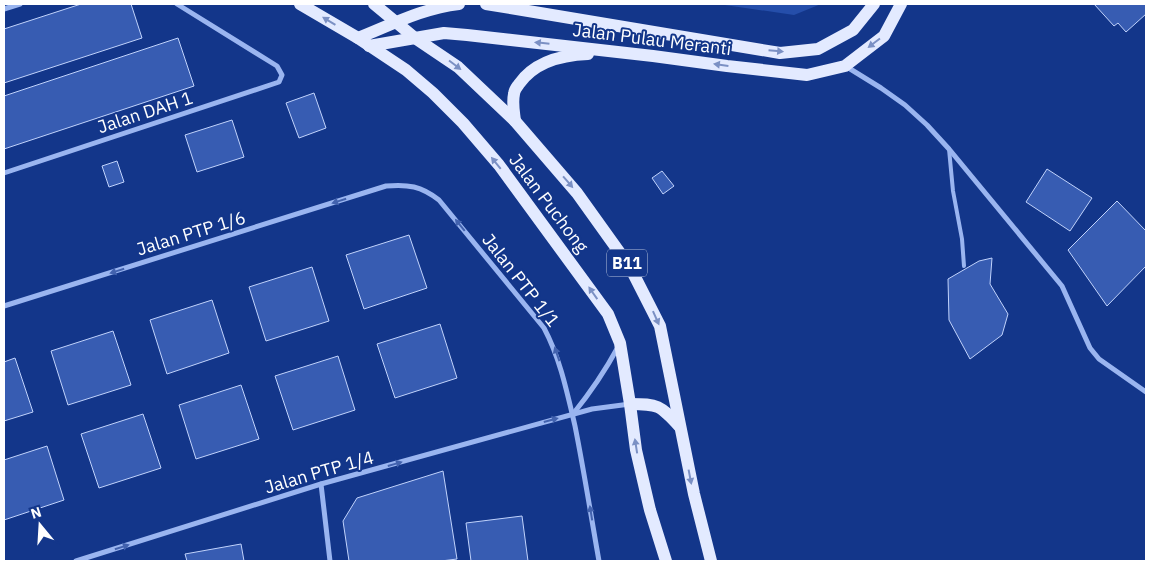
<svg xmlns="http://www.w3.org/2000/svg" width="1150" height="565" font-family="'IBM Plex Sans',sans-serif">
<style>
.green{fill:#254eaa}
.building{fill:#375cb2;stroke:#c1d3fc}
.lines{fill:none;stroke-linecap:round;stroke-linejoin:round}
.service{stroke:#9ab5f0;stroke-width:4}
.minor{stroke:#9ab5f0;stroke-width:5}
.primary{stroke:#e3eaff;stroke-width:12}
.oneway{fill:#7b90c4}
.oneway2{fill:#4262ae}
.labels{text-anchor:middle;dominant-baseline:central;stroke-width:4;stroke-linejoin:round;paint-order:stroke}
.shield{fill:#13368a;stroke:#b8c3dc;stroke-width:1}
.shield-label{font-size:16px;font-weight:bold;fill:#fff}
.street-label{font-size:18px;fill:#fff;stroke:#13368a}
</style>
<rect width="100%" height="100%" fill="#13368a"/>
<polygon class="green" points="718,4 821,4 794,15"/>
<g class="building">
<polygon points="81,4 131,4 142,38 4,83 4,29"/>
<polygon points="1094,4 1146,4 1146,14 1126,32 1118,23 1114,26"/>
<polygon points="178,38 194,86 4,149 4,96"/>
<polygon points="314,93 326,128 299,138 286,103"/>
<polygon points="232,120 244,157 197,172 185,135"/>
<polygon points="117,161 124,182 109,187 102,166"/>
<polygon points="1047,169 1092,198 1070,231 1026,202"/>
<polygon points="662,171 674,186 663,194 652,178"/>
<polygon points="1117,201 1146,231 1146,266 1107,306 1068,250"/>
<polygon points="409,235 427,288 364,309 346,255"/>
<polygon points="992,258 990,284 1008,314 1002,335 970,359 949,320 948,279 979,261"/>
<polygon points="312,267 329,321 266,341 249,287"/>
<polygon points="212,300 229,353 167,374 150,320"/>
<polygon points="440,324 457,378 395,398 377,344"/>
<polygon points="113,331 131,385 68,405 51,351"/>
<polygon points="338,356 355,410 293,430 275,376"/>
<polygon points="15,358 33,412 4,421 4,362"/>
<polygon points="241,385 259,439 196,459 179,405"/>
<polygon points="143,414 161,468 99,488 81,434"/>
<polygon points="47,446 64,500 4,520 4,460"/>
<polygon points="443,471 457,559 441,561 349,561 343,521 357,498"/>
<polygon points="522,516 528,561 471,561 466,523"/>
<polygon points="241,544 244,561 187,561 185,554"/>
</g>
<g class="lines">
<polyline class="service" points="949,149 953,191 962,239 964,266"/>
<g class="minor">
<polyline points="4,9 20,4"/>
<polyline points="847,67 881,88 905,105 927,125 949,149 1062,286 1090,348 1099,359 1146,392"/>
<polyline points="4,173 279,82 282,75 277,66 177,4"/>
<path d="M4,306L386,186C408,184 421,186 439,200L544,328C560,358 567,392 575,426C584,471 591,516 599,561"/>
<path d="M573,414C590,393 605,371 618,347"/>
<polyline points="321,484 330,561"/>
<polyline points="76,561 321,484 592,409 630,404"/>
</g>
<g class="primary">
<polyline points="300,4 358,38 406,70 433,93 463,123 499,165 608,314 620,343 630,404 636,450 650,510 666,561"/>
<polyline points="374,4 415,38 458,67 515,121 577,193 630,267 660,326 694,494 711,561"/>
<polyline points="486,4 780,53 818,49 853,30 874,4"/>
<path d="M358,38C391,25 423,8 459,4"/>
<polyline points="369,46 444,33 467,35 653,56 727,66 807,75 845,66 884,36 901,4"/>
<path d="M515,121C514,112 512,103 514,94C514,90 517,87 519,84C535,61 562,55 588,54"/>
<path d="M630,404C658,404 660,405 679,426"/>
</g>
</g>
<defs><path id="oneway-solid" d="M-6-.8H1V-3.2L6.5 0L1 3.2V.8H-6Z" transform="scale(1.25)"/></defs>
<g class="oneway">
<use href="#oneway-solid" transform="translate(329 21) rotate(-149)"/>
<use href="#oneway-solid" transform="translate(542 43) rotate(-174)"/>
<use href="#oneway-solid" transform="translate(874 43) rotate(143)"/>
<use href="#oneway-solid" transform="translate(776 51) rotate(5)"/>
<use href="#oneway-solid" transform="translate(455 65) rotate(37)"/>
<use href="#oneway-solid" transform="translate(721 65) rotate(-172)"/>
<use href="#oneway-solid" transform="translate(496 163) rotate(-129)"/>
<use href="#oneway-solid" transform="translate(568 182) rotate(49)"/>
<use href="#oneway-solid" transform="translate(593 293) rotate(-125)"/>
<use href="#oneway-solid" transform="translate(656 318) rotate(66)"/>
<use href="#oneway-solid" transform="translate(636 446) rotate(-99)"/>
<use href="#oneway-solid" transform="translate(690 477) rotate(79)"/>
</g>
<g class="oneway2">
<use href="#oneway-solid" transform="translate(339 201) rotate(163)"/>
<use href="#oneway-solid" transform="translate(460 225) rotate(-129)"/>
<use href="#oneway-solid" transform="translate(117 271) rotate(163)"/>
<use href="#oneway-solid" transform="translate(557 354) rotate(-109)"/>
<use href="#oneway-solid" transform="translate(551 420) rotate(-15)"/>
<use href="#oneway-solid" transform="translate(395 464) rotate(-16)"/>
<use href="#oneway-solid" transform="translate(591 513) rotate(-99)"/>
<use href="#oneway-solid" transform="translate(122 547) rotate(-17)"/>
</g>
<g class="labels">
<rect class="shield" x="607" y="249.5" width="40" height="27" rx="4"/>
<g class="shield-label">
<text x="627" y="263">B11</text>
</g>
<g class="street-label">
<text transform="translate(652 39) rotate(7)">Jalan Pulau Meranti</text>
<text transform="translate(145 112) rotate(-18)">Jalan DAH 1</text>
<text transform="translate(549 203) rotate(53)">Jalan Puchong</text>
<text transform="translate(191 233) rotate(-17)">Jalan PTP 1/6</text>
<text transform="translate(521 280) rotate(52)">Jalan PTP 1/1</text>
<text transform="translate(319 472) rotate(-16)">Jalan PTP 1/4</text>
</g>
</g>
<rect width="1150" height="565" fill="none" stroke="#ffffff" stroke-width="10"/>
<g transform="translate(40 525) rotate(342)" stroke="#13368a" stroke-width="4" paint-order="stroke">
<path d="M0-4L9 19L0 12L-9 19Z" fill="#ffffff"/>
<text y="-8" font-size="14" font-weight="bold" text-anchor="middle" fill="#ffffff">N</text>
</g>
</svg>
